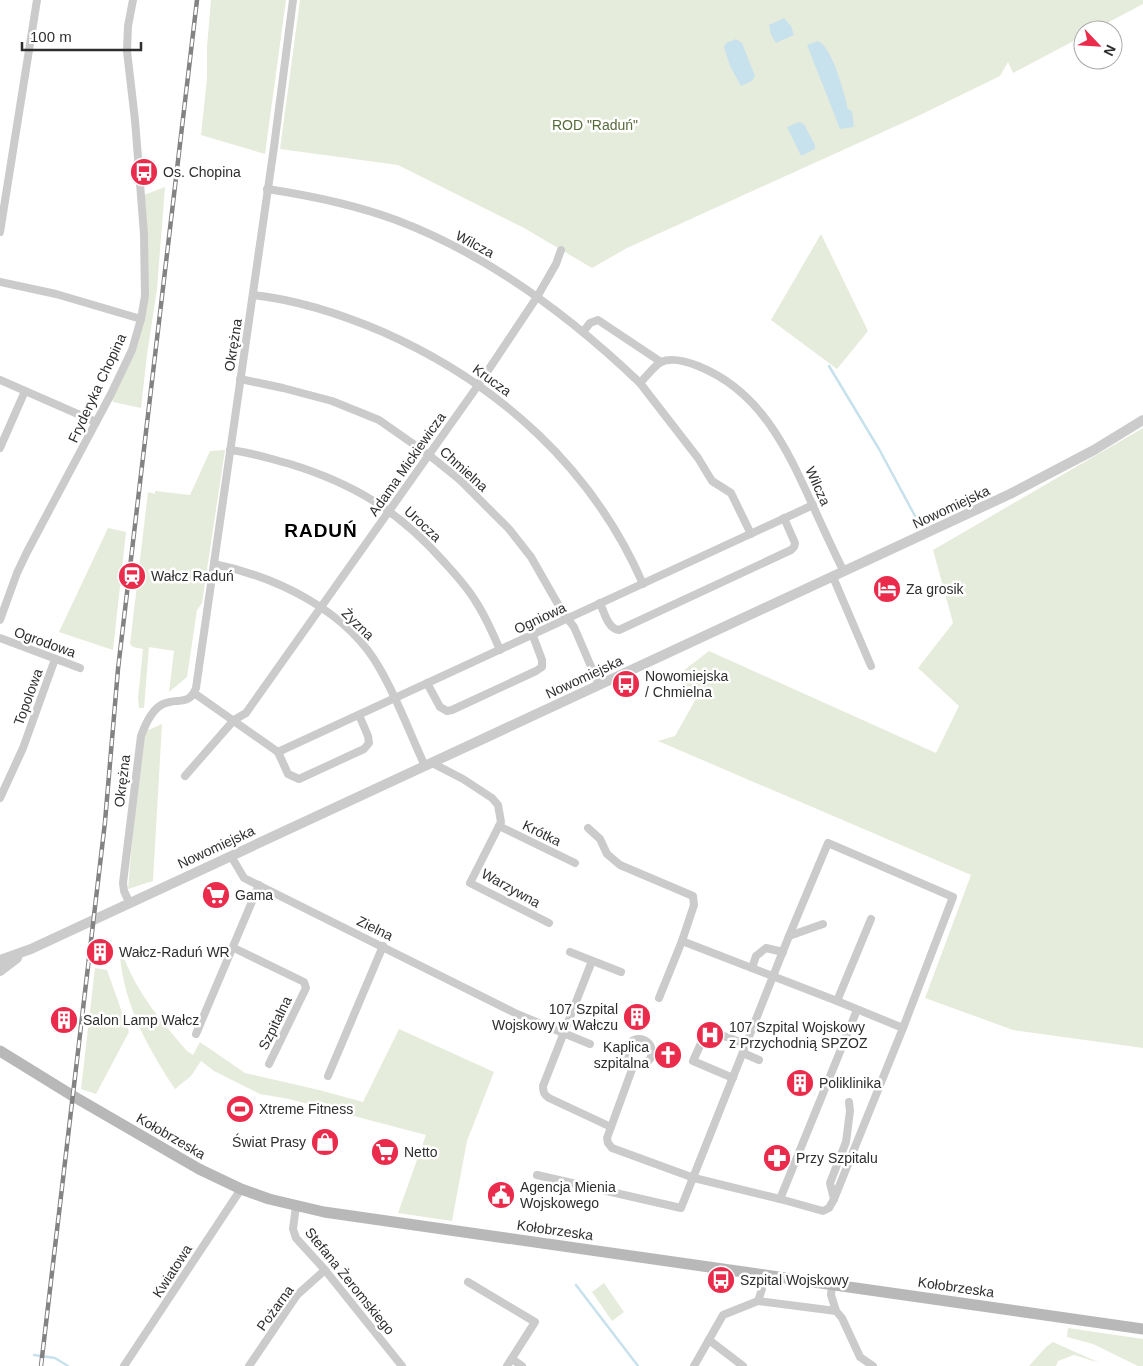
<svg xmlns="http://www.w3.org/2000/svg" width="1143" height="1366" font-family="Arial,sans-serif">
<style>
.green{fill:#e6ecdb}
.water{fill:#c7e2ed}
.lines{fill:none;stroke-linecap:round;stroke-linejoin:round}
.stream{stroke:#c7e2ed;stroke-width:2.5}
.minor{stroke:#cbcbcb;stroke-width:8}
.tertiary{stroke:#cbcbcb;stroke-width:10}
.secondary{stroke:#b8b8b8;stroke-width:11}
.rail-casing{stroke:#838383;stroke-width:4.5}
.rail{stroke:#fff;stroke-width:2.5;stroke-dasharray:8;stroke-linecap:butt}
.labels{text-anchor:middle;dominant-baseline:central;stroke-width:5;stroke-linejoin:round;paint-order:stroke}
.park-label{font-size:14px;fill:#566b3a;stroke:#fff}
.poi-label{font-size:14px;fill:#2e2e2e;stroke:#fff;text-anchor:start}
.street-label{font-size:14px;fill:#2e2e2e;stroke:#fff}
.district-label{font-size:19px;font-weight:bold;letter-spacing:1px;fill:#000;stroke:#fff}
</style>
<rect width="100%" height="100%" fill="#fff"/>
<g class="green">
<polygon points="211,0 286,0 265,154 201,135 207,78 207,47"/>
<polygon points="300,0 1143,0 1143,4 1094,30 1083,30 1083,36 1013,73 1008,62 1000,76 918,116 627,248 592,268 524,228 398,165 280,149"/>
<polygon points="165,187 157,289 147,355 141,408 113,402 111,394 141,319 141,196"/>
<polygon points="821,234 868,331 837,369 771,320"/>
<polygon points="1143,428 1143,1048 1013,1030 925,998 971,875 658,741 675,736 697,697 674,678 709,651 936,753 959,706 918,668 953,623 933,550"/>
<polygon points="225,450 202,603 197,610 187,677 169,692 174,651 149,647 144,708 139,708 138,698 143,649 133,647 130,644 148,492 155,494 155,491 190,495 210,451"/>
<polygon points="108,528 126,532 113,650 59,632"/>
<polygon points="162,724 153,881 128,889 139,761 144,732"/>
<path d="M120,946C132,987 160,1020 187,1051L193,1055L200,1042L245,1073L323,1091L363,1102L399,1029L494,1072L467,1141L452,1221L398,1213L426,1135L289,1099L260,1094L214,1071L201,1061L191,1076L175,1089C150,1052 127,1010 121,965C120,959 119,951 120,946Z"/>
<polygon points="95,968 107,970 129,1032 96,1094 81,1089"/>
<polygon points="604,1283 624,1312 612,1321 592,1292"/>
<polygon points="1068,1328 1143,1339 1143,1366 1138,1366 1093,1344 1067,1337"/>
<polygon points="1053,1342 1100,1363 1074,1355 1058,1361 1056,1366 1029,1366 1046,1347"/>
</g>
<g class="water">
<polygon points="784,18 791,26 794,35 776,43 771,35 769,25"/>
<polygon points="736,39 742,43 755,76 752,81 741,86 730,66 724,47 726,43"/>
<path d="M818,41C833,48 844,93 848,109L852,111L854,127L840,129L807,45Z"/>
<polygon points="799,122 804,124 815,145 815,149 801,156 787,127"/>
</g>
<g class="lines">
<g class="stream">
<polyline points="829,366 879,449 915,516"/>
<polyline points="576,1285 638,1366"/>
<polyline points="34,1355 55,1358 68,1366"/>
</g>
<g class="minor">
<path d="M267,189C307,195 358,206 396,220C489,255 569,315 640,383"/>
<polyline points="0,232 37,0"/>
<polyline points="0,282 56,294 141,319"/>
<path d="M253,295C299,300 341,314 383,332C498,383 592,467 643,584"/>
<polyline points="583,332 590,323 598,320 661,362"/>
<polyline points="240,379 283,388 332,401 379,420 429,455 460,480 509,529 531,557 563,613 574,627 599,685"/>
<polyline points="0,380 96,422"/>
<polyline points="0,448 25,391"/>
<path d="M230,450C250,452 271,459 290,464C355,484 400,512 445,563C456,575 468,588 476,602C486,617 493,634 500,650"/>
<path d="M751,534L731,493L712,481L698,458L640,383C646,377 654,366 661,362C672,357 688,362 698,366C761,391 787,449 813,506C823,528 833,550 844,572"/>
<path d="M214,564C277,577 348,611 380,669C398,700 410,734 425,766"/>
<polyline points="833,577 871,666"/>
<path d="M600,603C604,612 608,629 619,630L791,550L794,547L795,543L784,518"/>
<polyline points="0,620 17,573 27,552 111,394 132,350 141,319 145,296 144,234 135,120 127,51 128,26 133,0"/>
<polyline points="0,638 80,668"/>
<polyline points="427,683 440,707 447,711 452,710 536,671 542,667 542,660 533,636"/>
<polyline points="194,693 278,752"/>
<polyline points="278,752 813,505"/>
<polyline points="278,752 288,774 299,779 364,749 369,743 368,736 359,715"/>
<polyline points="432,763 463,779 492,798 498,805 501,822 470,883 549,923"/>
<polyline points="185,776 234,720 246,713 479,384 537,297 556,264 561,250"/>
<polyline points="0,798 23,748 55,659"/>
<polyline points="499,826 575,863"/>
<polyline points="588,828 600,839 607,854 620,865 693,896 694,905 682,941 837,1001 903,1028 834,1199 829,1208 823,1211 780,1199 694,1178 612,1148 608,1143 607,1138 634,1064"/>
<polyline points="231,856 244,878 517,1014 590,1044"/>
<path d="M129,902L124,891L123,883L141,736C145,725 152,709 163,704C177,697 189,707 196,688L274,147L293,0"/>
<polyline points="789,936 828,843 953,897 903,1028"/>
<polyline points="234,948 304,982 306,988 269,1064"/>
<polyline points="570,952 621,972"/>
<path d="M592,961L543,1086C543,1092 544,1095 549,1098L611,1127"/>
<polyline points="752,968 756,956 766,948 783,952"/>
<polyline points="659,998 682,941"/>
<polyline points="837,1001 871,919"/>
<polyline points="196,1034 259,885"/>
<circle cx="639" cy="1052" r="13"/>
<polyline points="743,1053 759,1060"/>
<polyline points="328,1076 383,946"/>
<polyline points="733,1078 693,1061 707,1030 746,1044"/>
<polyline points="537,1175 681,1208 789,936 823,924"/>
<polyline points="780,1199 857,1010"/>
<polyline points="834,1199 830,1183 846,1142 850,1111 849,1102"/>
<polyline points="296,1206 293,1229 296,1238 325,1270 402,1366"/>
<polyline points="468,1282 535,1322 507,1366"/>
<polyline points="832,1285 831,1295 836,1311"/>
<polyline points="758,1301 762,1289 760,1282 760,1274"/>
<polyline points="709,1340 743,1366"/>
<polyline points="512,1359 522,1366"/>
<polyline points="124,1366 241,1189"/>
<polyline points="249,1366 297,1295 325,1270"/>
<polyline points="694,1366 723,1315 758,1301 836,1311 842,1318 860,1357 873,1366"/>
</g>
<g class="tertiary">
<polyline points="0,960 31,949 1010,494 1094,450 1143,420"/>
<polyline points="0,971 17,958"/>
</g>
<polyline class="secondary" points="0,1051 73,1096 199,1169 241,1189 269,1199 324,1212 1143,1329"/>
<defs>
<polyline id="rail" points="41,1366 105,822 118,669 197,0"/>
</defs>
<use href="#rail" class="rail-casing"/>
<use href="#rail" class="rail"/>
</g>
<defs>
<symbol id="bus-disc" viewBox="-11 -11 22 22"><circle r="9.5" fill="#ea2b4c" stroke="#fff"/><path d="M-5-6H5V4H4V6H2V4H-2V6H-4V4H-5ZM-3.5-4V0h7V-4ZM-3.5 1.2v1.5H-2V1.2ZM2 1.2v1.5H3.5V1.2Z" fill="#fff"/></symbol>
<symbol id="station-disc" viewBox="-11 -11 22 22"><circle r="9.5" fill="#ea2b4c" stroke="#fff"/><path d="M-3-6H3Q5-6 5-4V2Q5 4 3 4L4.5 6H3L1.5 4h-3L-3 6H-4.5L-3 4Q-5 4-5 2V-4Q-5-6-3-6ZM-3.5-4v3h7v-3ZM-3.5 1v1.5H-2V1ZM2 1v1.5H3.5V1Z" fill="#fff"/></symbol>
<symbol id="hotel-disc" viewBox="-11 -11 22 22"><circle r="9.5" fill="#ea2b4c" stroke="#fff"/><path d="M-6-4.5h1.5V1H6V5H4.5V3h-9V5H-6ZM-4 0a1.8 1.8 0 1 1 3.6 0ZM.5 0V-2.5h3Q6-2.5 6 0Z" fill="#fff"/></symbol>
<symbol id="supermarket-disc" viewBox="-11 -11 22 22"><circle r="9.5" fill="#ea2b4c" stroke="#fff"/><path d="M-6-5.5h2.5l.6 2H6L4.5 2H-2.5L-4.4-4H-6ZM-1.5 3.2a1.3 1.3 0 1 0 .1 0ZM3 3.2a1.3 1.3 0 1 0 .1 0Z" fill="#fff"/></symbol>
<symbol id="building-disc" viewBox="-11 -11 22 22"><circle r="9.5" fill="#ea2b4c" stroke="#fff"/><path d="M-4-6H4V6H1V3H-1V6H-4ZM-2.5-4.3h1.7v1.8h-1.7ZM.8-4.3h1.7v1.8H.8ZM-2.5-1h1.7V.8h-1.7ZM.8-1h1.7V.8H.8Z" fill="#fff"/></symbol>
<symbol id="hospital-disc" viewBox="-11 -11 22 22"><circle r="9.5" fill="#ea2b4c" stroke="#fff"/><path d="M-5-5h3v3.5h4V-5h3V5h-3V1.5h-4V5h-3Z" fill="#fff"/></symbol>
<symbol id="church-disc" viewBox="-11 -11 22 22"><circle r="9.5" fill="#ea2b4c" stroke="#fff"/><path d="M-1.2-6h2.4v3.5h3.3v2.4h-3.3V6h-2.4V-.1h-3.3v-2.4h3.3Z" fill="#fff"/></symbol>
<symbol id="stadium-disc" viewBox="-11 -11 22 22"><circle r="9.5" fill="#ea2b4c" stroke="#fff"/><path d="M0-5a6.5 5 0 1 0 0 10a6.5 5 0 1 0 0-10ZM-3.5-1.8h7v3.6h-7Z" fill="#fff"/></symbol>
<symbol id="shop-disc" viewBox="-11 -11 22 22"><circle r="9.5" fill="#ea2b4c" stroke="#fff"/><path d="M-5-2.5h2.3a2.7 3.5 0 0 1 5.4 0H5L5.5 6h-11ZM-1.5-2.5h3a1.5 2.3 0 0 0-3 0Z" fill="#fff"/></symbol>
<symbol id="pharmacy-disc" viewBox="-11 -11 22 22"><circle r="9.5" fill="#ea2b4c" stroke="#fff"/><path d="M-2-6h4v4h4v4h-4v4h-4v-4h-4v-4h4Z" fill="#fff"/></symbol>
<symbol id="civic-disc" viewBox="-11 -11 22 22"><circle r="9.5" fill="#ea2b4c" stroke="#fff"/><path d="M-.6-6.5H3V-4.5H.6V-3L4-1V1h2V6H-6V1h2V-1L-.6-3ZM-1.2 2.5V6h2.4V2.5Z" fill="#fff"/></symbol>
</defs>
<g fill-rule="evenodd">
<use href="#bus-disc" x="128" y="156" width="32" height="32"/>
<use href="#station-disc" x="116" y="560" width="32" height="32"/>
<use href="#hotel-disc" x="871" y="573" width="32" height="32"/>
<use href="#bus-disc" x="610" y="668" width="32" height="32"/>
<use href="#supermarket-disc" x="200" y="879" width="32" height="32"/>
<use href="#building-disc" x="84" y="936" width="32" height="32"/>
<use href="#building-disc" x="621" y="1001" width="32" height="32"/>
<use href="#building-disc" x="48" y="1004" width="32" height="32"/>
<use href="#hospital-disc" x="694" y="1019" width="32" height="32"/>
<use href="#church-disc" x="652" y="1039" width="32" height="32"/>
<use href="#building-disc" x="784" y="1067" width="32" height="32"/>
<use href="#stadium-disc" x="224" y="1093" width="32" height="32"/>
<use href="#shop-disc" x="309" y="1126" width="32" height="32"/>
<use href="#supermarket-disc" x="369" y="1136" width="32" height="32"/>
<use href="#pharmacy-disc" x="761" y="1142" width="32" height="32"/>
<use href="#civic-disc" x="485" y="1179" width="32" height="32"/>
<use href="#bus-disc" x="705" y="1264" width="32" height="32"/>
</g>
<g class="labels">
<g class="park-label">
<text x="595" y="125">ROD "Raduń"</text>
</g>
<g class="poi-label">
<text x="163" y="172">Os. Chopina</text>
<text x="151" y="576">Wałcz Raduń</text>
<text x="906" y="589">Za grosik</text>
<text x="645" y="676">Nowomiejska<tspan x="645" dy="16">/ Chmielna</tspan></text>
<text x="235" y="895">Gama</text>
<text x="119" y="952">Wałcz-Raduń WR</text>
<text x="618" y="1009" text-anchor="end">107 Szpital<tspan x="618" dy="16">Wojskowy w Wałczu</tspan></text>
<text x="83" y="1020">Salon Lamp Wałcz</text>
<text x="729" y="1027">107 Szpital Wojskowy<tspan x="729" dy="16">z Przychodnią SPZOZ</tspan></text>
<text x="649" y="1047" text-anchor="end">Kaplica<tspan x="649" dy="16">szpitalna</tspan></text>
<text x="819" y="1083">Poliklinika</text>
<text x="259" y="1109">Xtreme Fitness</text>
<text x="306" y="1142" text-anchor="end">Świat Prasy</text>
<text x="404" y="1152">Netto</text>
<text x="796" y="1158">Przy Szpitalu</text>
<text x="520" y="1187">Agencja Mienia<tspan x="520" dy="16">Wojskowego</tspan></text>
<text x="740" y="1280">Szpital Wojskowy</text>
</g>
<g class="street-label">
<text transform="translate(475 244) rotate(28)">Wilcza</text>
<text transform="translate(233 345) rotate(-81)">Okrężna</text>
<text transform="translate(492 380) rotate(36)">Krucza</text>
<text transform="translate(97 388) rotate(-65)">Fryderyka Chopina</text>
<text transform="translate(407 464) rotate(-55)">Adama Mickiewicza</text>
<text transform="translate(464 469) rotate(42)">Chmielna</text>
<text transform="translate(818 486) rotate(66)">Wilcza</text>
<text transform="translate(951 507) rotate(-25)">Nowomiejska</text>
<text transform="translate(423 524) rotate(43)">Urocza</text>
<text transform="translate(540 618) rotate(-25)">Ogniowa</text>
<text transform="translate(358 624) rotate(44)">Żyzna</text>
<text transform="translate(45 642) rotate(20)">Ogrodowa</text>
<text transform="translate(584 677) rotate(-25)">Nowomiejska</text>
<text transform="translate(28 697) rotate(-70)">Topolowa</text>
<text transform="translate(122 781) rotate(-83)">Okrężna</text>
<text transform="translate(542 833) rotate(26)">Krótka</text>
<text transform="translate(216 847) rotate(-25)">Nowomiejska</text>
<text transform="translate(511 888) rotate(29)">Warzywna</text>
<text transform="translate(375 928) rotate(26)">Zielna</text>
<text transform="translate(275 1023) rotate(-64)">Szpitalna</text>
<text transform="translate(171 1136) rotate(30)">Kołobrzeska</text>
<text transform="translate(555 1230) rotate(8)">Kołobrzeska</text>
<text transform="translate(172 1271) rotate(-57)">Kwiatowa</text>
<text transform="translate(350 1281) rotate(51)">Stefana Żeromskiego</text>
<text transform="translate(956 1287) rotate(8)">Kołobrzeska</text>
<text transform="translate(275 1308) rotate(-54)">Pożarna</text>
</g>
<g class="district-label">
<text x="321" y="530">RADUŃ</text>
</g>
</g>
<g transform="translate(1098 45) rotate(115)"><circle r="24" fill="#ffffff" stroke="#ababab"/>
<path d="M0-4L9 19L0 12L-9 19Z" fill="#ea2b4c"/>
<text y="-8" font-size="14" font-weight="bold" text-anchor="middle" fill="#2e2e2e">N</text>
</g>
<path d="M22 42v8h119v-8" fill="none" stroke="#2e2e2e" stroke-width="2.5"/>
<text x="30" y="42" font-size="15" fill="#2e2e2e" stroke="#ffffff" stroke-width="4" paint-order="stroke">100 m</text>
</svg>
